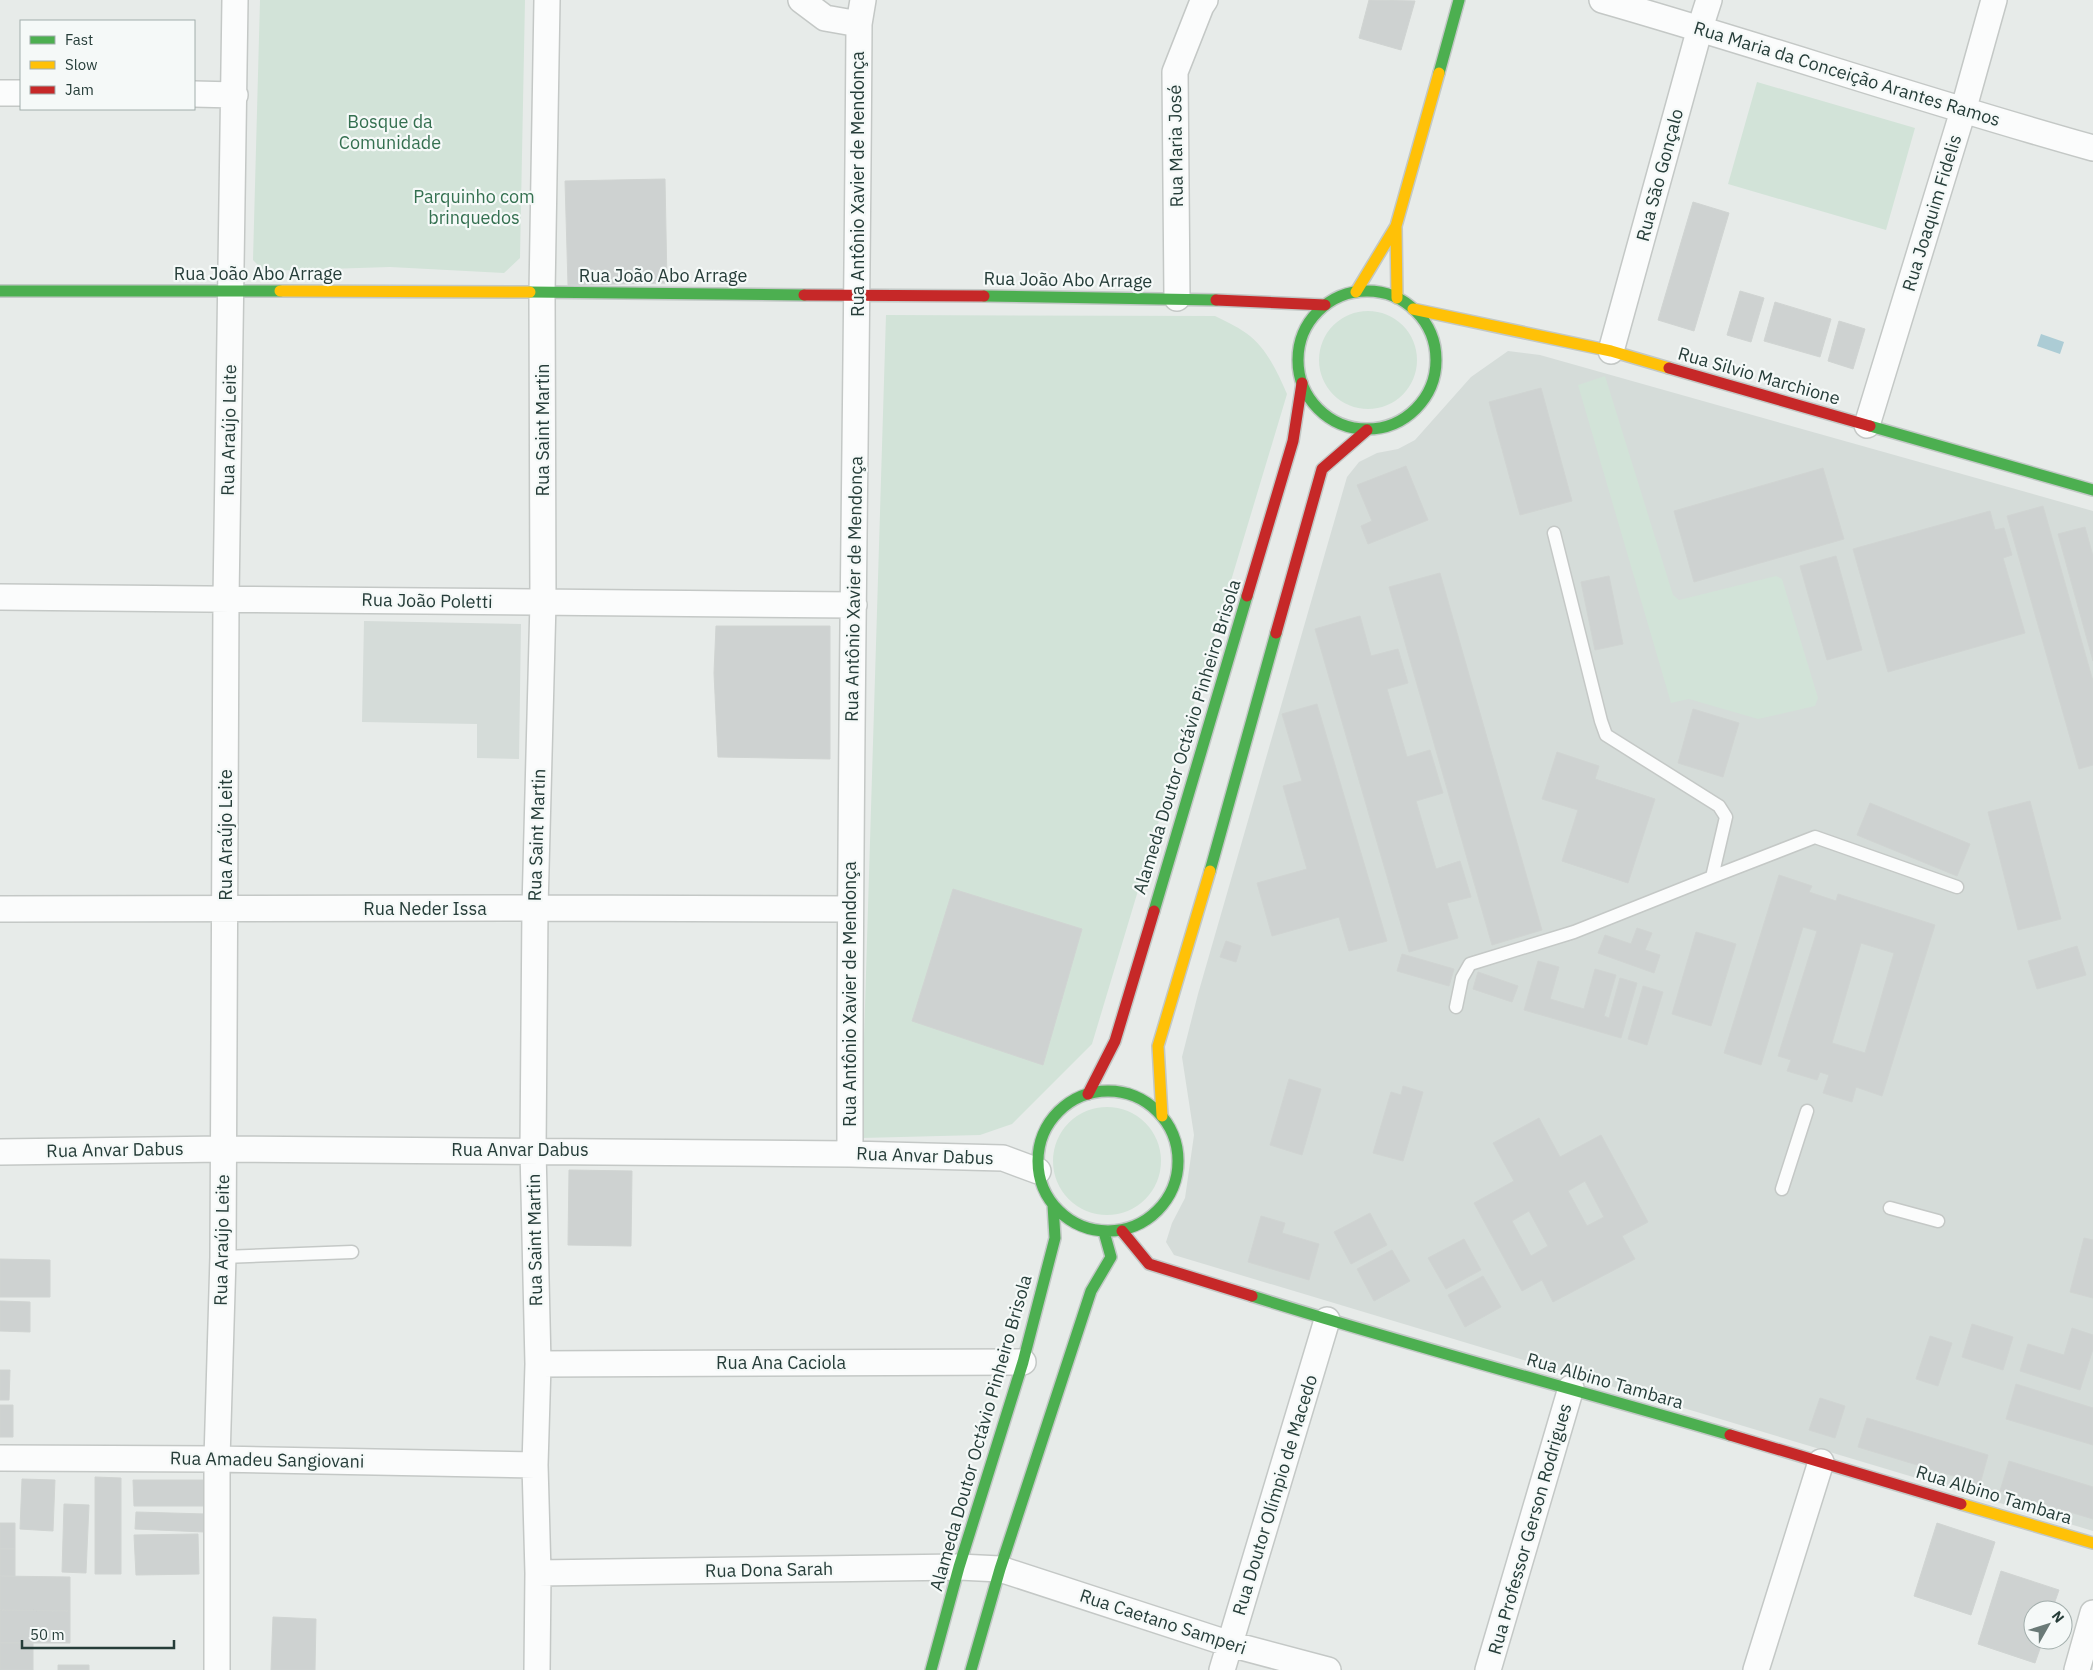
<svg xmlns="http://www.w3.org/2000/svg" width="2093" height="1670" viewBox="0 0 2093 1670" font-family="'IBM Plex Sans',sans-serif">
<rect width="100%" height="100%" fill="#e7ebe9"/>
<path fill="#d5dcd9" d="M1508 351 1540 355 2093 511V1531L1174 1255 1166 1242 1172 1223 1185 1198 1194 1135 1182 1057 1198 994 1347 477 1359 462 1377 453 1398 449 1415 440 1471 377Z
M364 621 521 624 519 759 477 758V724L362 722Z"/>
<path fill="#d2e3d8" d="M260 0H525L520 258 504 273 390 267 264 271 253 260Z
M1757 82 1915 128 1886 230 1728 184Z
M1319 360a49 49 0 1 1 98 0a49 49 0 1 1-98 0Z
M886 315 1215 316C1225 321 1236 326 1246 333 1266 347 1277 371 1287 394L1092 1044 1012 1124 980 1135 861 1138Z
M1605 376 1673 595 1679 600 1776 576 1782 579 1818 698 1815 706 1758 719 1689 699 1671 703 1578 385Z
M1053 1161a54 54 0 1 1 108 0a54 54 0 1 1-108 0Z"/>
<path fill="#acccd5" d="M2041 334 2064 342 2060 354 2037 346Z"/>
<path fill="#ced2d1" stroke="#d0d4d2" fill-rule="evenodd" d="M1369 0 1415 1 1401 50 1359 38Z
M665 179 667 283 568 285 565 181Z
M1693 202 1729 213 1694 331 1658 320Z
M1740 291 1764 298 1751 342 1727 335Z
M1775 302 1831 319 1820 357 1764 341Z
M1839 321 1865 329 1853 369 1828 361Z
M1541 388 1572 501 1520 515 1489 402Z
M1406 466 1428 520 1368 544 1361 526 1372 521 1357 485Z
M1823 468 1844 539 1694 582 1674 511Z
M2043 506 2093 681V765L2079 769 2007 516Z
M1990 511 1995 530 2004 528 2012 555 2003 558 2025 633 1888 672 1853 549Z
M2085 527 2093 556V661L2058 534Z
M1836 556 1862 650 1827 660 1800 566Z
M1440 573 1542 930 1492 945 1389 587Z
M1609 576 1623 644 1595 650 1581 582Z
M1360 616 1371 656 1398 649 1408 683 1387 689 1407 757 1430 750 1443 793 1416 801 1436 869 1460 861 1471 897 1447 903 1458 938 1409 952 1315 629Z
M716 626H830V759L718 757 714 673Z
M1317 704 1387 941 1349 951 1339 917 1272 936 1257 883 1307 869 1283 786 1302 781 1282 714Z
M1693 709 1739 723 1723 777 1678 763Z
M1557 752 1599 766 1595 779 1655 799 1628 883 1562 861 1578 810 1542 799Z
M2030 801 2061 919 2018 930 1988 812Z
M1870 803 1970 844 1957 876 1857 835Z
M1779 875 1812 886 1809 892 1836 901 1838 894 1935 925 1882 1096 1856 1087 1852 1102 1823 1093 1829 1075 1820 1072 1817 1080 1787 1071 1791 1060 1778 1056 1817 931 1803 927 1761 1065 1724 1053ZM1861 943 1894 953 1865 1053 1832 1043Z
M953 889 1082 929 1043 1065 912 1021Z
M1637 928 1652 933 1645 950 1660 955 1654 973 1598 953 1605 935 1631 944Z
M1696 932 1736 944 1711 1026 1672 1014Z
M1226 941 1241 946 1236 962 1220 957Z
M2077 946 2086 975 2037 989 2028 961Z
M1402 954 1454 969 1449 986 1397 971Z
M1538 961 1559 967 1550 999 1584 1009 1595 969 1616 975 1604 1016 1609 1018 1620 978 1637 983 1621 1038 1524 1010Z
M1478 972 1518 986 1512 1002 1473 989Z
M1643 986 1663 992 1647 1045 1628 1039Z
M1289 1079 1321 1089 1302 1155 1270 1145Z
M1403 1086 1423 1092 1403 1161 1373 1153 1391 1092 1401 1095Z
M1539 1118 1560 1157 1601 1135 1648 1222 1622 1236 1635 1259 1553 1302 1542 1280 1522 1291 1474 1203 1514 1181 1493 1143ZM1585 1181 1604 1217 1587 1226 1568 1191ZM1529 1211 1548 1246 1531 1256 1512 1221Z
M569 1170 632 1171 631 1246 568 1245Z
M1370 1213 1387 1245 1351 1264 1334 1232Z
M1261 1216 1285 1223 1282 1233 1319 1244 1309 1280 1248 1262Z
M2084 1238 2093 1240V1298L2070 1292Z
M1464 1239 1481 1270 1446 1289 1428 1258Z
M1392 1250 1410 1281 1374 1301 1357 1269Z
M0 1259 50 1260V1297H0Z
M1483 1276 1501 1307 1465 1327 1448 1295Z
M0 1301 30 1302V1332L0 1331Z
M1972 1324 2013 1337 2003 1370 1962 1357Z
M2072 1328 2093 1335V1349L2080 1390 2020 1371 2028 1344 2064 1355Z
M1930 1336 1952 1343 1938 1386 1916 1379Z
M0 1370H10L9 1400H0Z
M2016 1384 2093 1408V1445L2006 1419Z
M1820 1398 1845 1406 1835 1438 1809 1430Z
M0 1405H13V1437H0Z
M1867 1418 1988 1455 1980 1484 1858 1447Z
M2009 1461 2093 1487V1519L2000 1491Z
M95 1477 121 1478V1574H95Z
M22 1479 55 1480 53 1531 20 1529Z
M133 1480H204L205 1506H134Z
M64 1504 89 1505 86 1573 62 1572Z
M136 1512 205 1514 204 1532 135 1529Z
M0 1523H15V1549H0Z
M1937 1523 1995 1542 1971 1615 1914 1596Z
M198 1534 199 1574 136 1575 134 1535Z
M0 1549H15V1576H0Z
M2001 1571 2059 1590 2052 1610H2033V1640H2043L2035 1663 1978 1644Z
M0 1576 70 1577V1611L0 1610Z
M0 1610 70 1611V1643H0Z
M273 1617 316 1619 315 1670H271Z
M0 1643H33V1670H0Z
M58 1665H89V1670H58Z"/>
<g fill="none" stroke-linecap="round" stroke-linejoin="round">
<defs>
<path id="lane" d="M1712 877 1815 837 1957 887
M1456 1007 1462 978 1470 964 1574 932 1712 877 1726 817 1719 806 1606 735 1601 721 1554 533
M1782 1189 1807 1111
M1890 1208 1938 1221
M223 1257 352 1252"/>
<path id="street" d="M801 0 825 18 859 24
M1602 0C1766 47 1928 102 2093 148
M0 93H21
M194 94 235 95
M1177 298 1175 72 1201 6 1205 0
M1611 351 1700 28 1709 0
M1867 425 1963 111 1994 0
M0 597 854 605
M0 909 535 908 850 909
M0 1152 223 1149 850 1154 1003 1158 1038 1171
M850 1154C849 777 857 401 859 24L863 0
M538 1364 1023 1362
M0 1458 217 1459 535 1465
M538 1573 959 1567 1000 1569 1230 1644 1328 1670
M217 1670V1459L223 1257 226 599 235 0
M537 1670 538 1573 535 1465 538 1364 533 1150 535 908 543 602 542 293 547 0
M1222 1670 1327 1320
M1488 1670 1571 1388
M1756 1670 1821 1462
M2077 1670 2093 1613"/>
<path id="fast" d="M1439 73 1459 0
M0 291H280
M1298 360a69 69 0 1 1 138 0a69 69 0 1 1-138 0Z
M530 292 804 295
M984 296 1216 300
M1870 426 2093 490
M1210 871 1276 633
M1154 911 1247 596
M1038 1161a70 70 0 1 1 140 0a70 70 0 1 1-140 0Z
M1252 1296C1410 1346 1571 1388 1730 1435
M931 1670 959 1567 1023 1362 1055 1238 1053 1205
M971 1670 1000 1569 1091 1291 1111 1257 1104 1232"/>
<path id="slow" d="M1396 226 1397 298
M280 291 530 292
M1356 292 1396 226 1439 73
M1413 309 1611 351 1669 368
M1162 1116 1158 1046 1210 871
M1961 1504 2093 1543"/>
<path id="jam" d="M804 295 984 296
M1216 300 1325 305
M1669 368 1870 426
M1247 596 1293 441 1302 383
M1276 633 1322 469 1367 430
M1088 1094 1115 1041 1154 911
M1122 1231 1149 1264 1252 1296
M1730 1435 1961 1504"/>
</defs>
<use href="#lane" stroke="#c4c8c6" stroke-width="15"/>
<use href="#street" stroke="#c4c8c6" stroke-width="28"/>
<use href="#fast" stroke="#c2c8c6" stroke-width="14"/>
<use href="#slow" stroke="#c2c8c6" stroke-width="14"/>
<use href="#jam" stroke="#c2c8c6" stroke-width="14"/>
<use href="#lane" stroke="#fbfcfc" stroke-width="12"/>
<use href="#street" stroke="#fbfcfc" stroke-width="25"/>
<use href="#fast" stroke="#4caf50" stroke-width="11"/>
<use href="#slow" stroke="#ffc107" stroke-width="11"/>
<use href="#jam" stroke="#c62828" stroke-width="11"/>
</g>
<g text-anchor="middle" stroke-width="4.5" stroke-linejoin="round" paint-order="stroke">
<g font-size="18" fill="#263d39" stroke="#f5f9f8">
<text transform="translate(1847 74) rotate(17)" y="6">Rua Maria da Conceição Arantes Ramos</text>
<text transform="translate(1176 146) rotate(-91)" y="6">Rua Maria José</text>
<text transform="translate(1660 175) rotate(-75)" y="6">Rua São Gonçalo</text>
<text transform="translate(858 184) rotate(-90)" y="6">Rua Antônio Xavier de Mendonça</text>
<text transform="translate(1932 213) rotate(-73)" y="6">Rua Joaquim Fidelis</text>
<text x="258" y="280">Rua João Abo Arrage</text>
<text x="663" y="282">Rua João Abo Arrage</text>
<text transform="translate(1068 280) rotate(1)" y="6">Rua João Abo Arrage</text>
<text transform="translate(1759 376) rotate(16)" y="6">Rua Silvio Marchione</text>
<text transform="translate(229 430) rotate(-89)" y="6">Rua Araújo Leite</text>
<text transform="translate(543 430) rotate(-90)" y="6">Rua Saint Martin</text>
<text transform="translate(854 589) rotate(-89)" y="6">Rua Antônio Xavier de Mendonça</text>
<text transform="translate(427 601) rotate(1)" y="6">Rua João Poletti</text>
<text transform="translate(1187 737) rotate(-73)" y="6">Alameda Doutor Octávio Pinheiro Brisola</text>
<text transform="translate(226 835) rotate(-90)" y="6">Rua Araújo Leite</text>
<text transform="translate(537 835) rotate(-88)" y="6">Rua Saint Martin</text>
<text x="425" y="915">Rua Neder Issa</text>
<text transform="translate(850 994) rotate(-90)" y="6">Rua Antônio Xavier de Mendonça</text>
<text transform="translate(115 1150) rotate(-1)" y="6">Rua Anvar Dabus</text>
<text x="520" y="1156">Rua Anvar Dabus</text>
<text transform="translate(925 1156) rotate(2)" y="6">Rua Anvar Dabus</text>
<text transform="translate(222 1240) rotate(-89)" y="6">Rua Araújo Leite</text>
<text transform="translate(535 1240) rotate(-91)" y="6">Rua Saint Martin</text>
<text x="781" y="1369">Rua Ana Caciola</text>
<text transform="translate(1605 1381) rotate(16)" y="6">Rua Albino Tambara</text>
<text transform="translate(981 1433) rotate(-74)" y="6">Alameda Doutor Octávio Pinheiro Brisola</text>
<text transform="translate(267 1460) rotate(1)" y="6">Rua Amadeu Sangiovani</text>
<text transform="translate(1275 1495) rotate(-73)" y="6">Rua Doutor Olímpio de Macedo</text>
<text transform="translate(1994 1495) rotate(17)" y="6">Rua Albino Tambara</text>
<text transform="translate(1530 1529) rotate(-74)" y="6">Rua Professor Gerson Rodrigues</text>
<text transform="translate(769 1570) rotate(-1)" y="6">Rua Dona Sarah</text>
<text transform="translate(1163 1622) rotate(18)" y="6">Rua Caetano Samperi</text>
</g>
<g font-size="18" fill="#347050" stroke="#f5f9f8">
<text x="390" y="128">Bosque da<tspan x="390" dy="21">Comunidade</tspan></text>
<text x="474" y="203">Parquinho com<tspan x="474" dy="21">brinquedos</tspan></text>
</g>
</g>
<rect x="20" y="20" width="175" height="90" fill="#f5f9f8" stroke="#a2aeac"/>
<rect x="30" y="36" width="25" height="8" fill="#4caf50" stroke="#a2aeac"/>
<text x="65" y="45" font-size="15" fill="#263d39">Fast</text>
<rect x="30" y="61" width="25" height="8" fill="#ffc107" stroke="#a2aeac"/>
<text x="65" y="70" font-size="15" fill="#263d39">Slow</text>
<rect x="30" y="86" width="25" height="8" fill="#c62828" stroke="#a2aeac"/>
<text x="65" y="95" font-size="15" fill="#263d39">Jam</text>
<g transform="translate(2048 1625) rotate(51)"><circle r="24" fill="#f5f9f8" stroke="#a2aeac"/>
<path d="M0-4L9 19L0 12L-9 19Z" fill="#6a7a77"/>
<text y="-8" font-size="14" font-weight="bold" text-anchor="middle" fill="#263d39">N</text>
</g>
<path d="M22 1640v8h152v-8" fill="none" stroke="#263d39" stroke-width="2.5"/>
<text x="30" y="1640" font-size="15" fill="#263d39" stroke="#f5f9f8" stroke-width="4" paint-order="stroke">50 m</text>
</svg>
